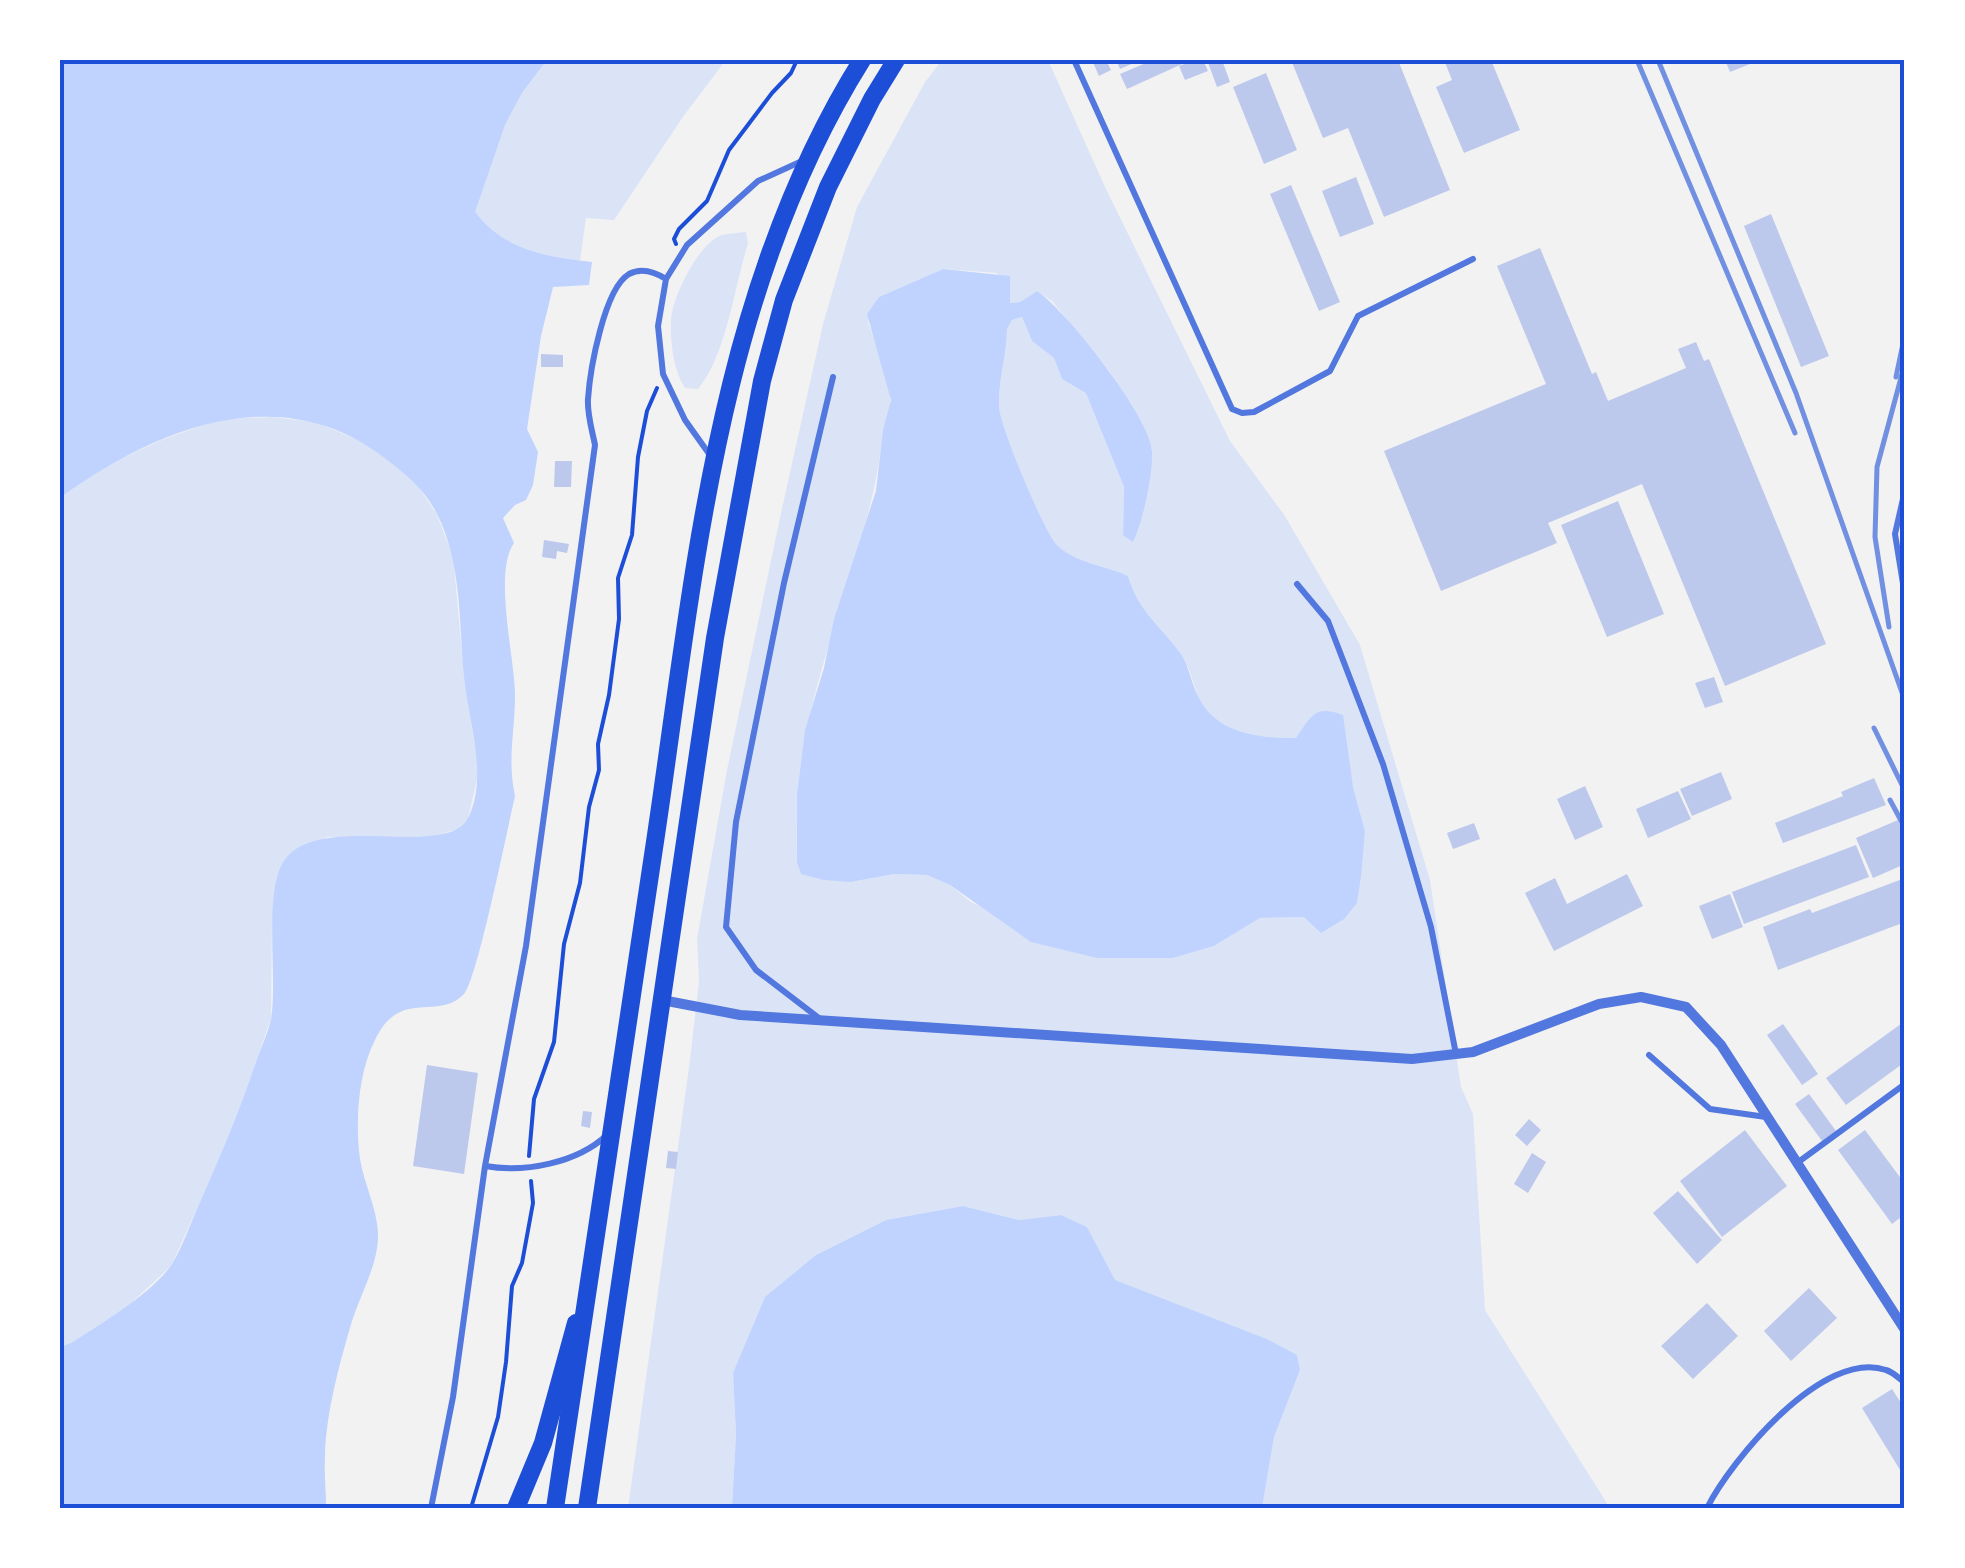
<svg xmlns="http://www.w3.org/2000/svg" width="1965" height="1568" viewBox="0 0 1965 1568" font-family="'PT Sans Narrow',sans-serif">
<rect width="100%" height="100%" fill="#f2f2f2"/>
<path fill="#dbe4f7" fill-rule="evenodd" d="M547 60H726L685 114 614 220 586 218 580 261C538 257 501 245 474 212L505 125 522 93Z
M942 60H1048L1105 187 1230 441 1285 516 1360 645 1430 880 1461 1087 1473 1114 1485 1310 1610 1508H1262L1274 1437 1300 1370 1297 1355 1267 1339 1114 1280 1087 1227 1061 1215 1019 1220 963 1206 886 1220 816 1255 733 1373 736 1434 732 1508H628L690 1060 699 981 697 939 727 770 781 513 823 324 857 207 925 82ZM943 269 997 273 1010 303 1020 302 1037 291 1052 301 1110 372 1152 449 1143 508 1133 541 1123 534 1124 487 1086 392 1062 379 1054 358 1032 341 1022 317 1012 320 1007 329C1007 355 998 380 999 406 999 424 1045 535 1058 546 1078 564 1105 565 1128 576 1138 608 1158 627 1179 652 1189 664 1192 680 1197 694 1213 734 1260 738 1296 738L1353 787 1365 831 1357 903 1304 917 1260 918 1214 946 1173 958H1097L971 902 950 885 927 875 894 874 851 882 801 874C795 856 797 838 797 820 797 688 867 569 882 440 883 426 892 409 890 395 886 370 876 345 868 322L879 297Z
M746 232 748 244C734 287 727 354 698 389L685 388C673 369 670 342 671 319 673 296 699 242 722 235 729 233 738 233 746 232Z
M272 417 316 422 369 445 414 480 436 513 453 555 465 686 479 770 468 819 458 829 435 836 326 837 272 921 271 1018 237 1120 171 1266 129 1305 71 1343 60 1347V498L104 466 164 439 220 419Z"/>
<path fill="#bfd3fe" d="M60 60H547L522 93 505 125 475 212C504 250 546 257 592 262L589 285 553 287 541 336 527 429 538 452 533 485 526 500 515 505 503 518 514 543C493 573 515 658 515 696 515 732 507 759 515 796 508 826 477 981 464 994 437 1022 400 987 375 1040 358 1073 355 1122 360 1159 364 1184 377 1208 378 1233 379 1263 361 1293 352 1321 340 1362 326 1412 325 1455 324 1472 326 1490 326 1508H60V1347L71 1343C101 1323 152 1294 172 1264 183 1246 191 1222 200 1202 221 1155 240 1110 256 1062 261 1048 268 1033 271 1019 278 980 263 892 284 861 317 810 447 860 468 818 489 776 468 721 464 677 459 623 462 563 437 514 425 490 407 475 386 459 281 376 155 429 60 498Z
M943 269 1010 276V303L1020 302 1037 291C1066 310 1150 417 1152 451 1153 475 1143 521 1133 542L1123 535 1124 487 1086 393 1062 379 1054 358 1032 341 1022 317 1012 320 1007 329C1007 355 998 380 999 406 999 424 1045 535 1058 546 1078 564 1105 565 1128 576 1139 612 1160 626 1181 654 1190 668 1191 684 1199 698 1217 734 1260 738 1296 738 1311 717 1314 704 1343 715L1353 787 1365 831 1361 876 1357 903 1344 919 1321 933 1304 917 1260 918 1214 946 1173 958H1097L1031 942 950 885 927 875 894 874 851 882 824 880 801 874 797 862V795L805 730 824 668 834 619 876 491 883 430 891 400 867 314 879 297Z
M963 1206 1019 1220 1061 1215 1087 1227 1115 1280 1267 1339 1297 1355 1300 1370 1274 1437 1262 1508H732L736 1434 733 1373 765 1297 816 1255 886 1220Z"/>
<path fill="#bdc9ec" d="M1092 60H1106L1111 70 1099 76Z
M1116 60H1141L1120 69Z
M1153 60H1191L1127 89 1120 74Z
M1195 60H1203L1208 71 1185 80 1179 66Z
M1207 60H1222L1230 82 1217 87Z
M1291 60H1398L1450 190 1384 217 1348 128 1323 138Z
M1444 60H1491L1520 130 1464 153 1436 87 1452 80Z
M1725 60H1760L1730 72Z
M1266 73 1297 150 1264 164 1233 87Z
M1356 177 1374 224 1340 237 1322 191Z
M1291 185 1340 302 1319 311 1270 194Z
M1771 214 1829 356 1801 367 1744 226Z
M1540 248 1592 374 1596 372 1608 401 1686 368 1678 349 1696 342 1704 361 1709 359 1826 644 1725 686 1642 484 1548 523 1557 543 1441 591 1384 451 1546 384 1497 266Z
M541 354 563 355V367H541Z
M555 461H572L571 487H554Z
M1618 501 1664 614 1607 637 1561 525Z
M544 540 569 544 567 553 557 551 556 559 542 557Z
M1714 677 1723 702 1705 708 1695 683Z
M1721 772 1732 799 1692 816 1680 789Z
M1874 778 1886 805 1783 843 1775 823 1843 796 1841 792Z
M1585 786 1603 827 1575 840 1557 799Z
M1678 791 1691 819 1648 838 1636 809Z
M1898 820 1905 837V864L1873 878 1856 838Z
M1474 823 1480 839 1453 849 1447 833Z
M1856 845 1869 877 1744 924 1732 892Z
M1627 874 1643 906 1554 951 1525 893 1555 878 1567 904Z
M1905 878V922L1778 970 1763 927 1810 909 1812 913Z
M1730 894 1743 927 1712 939 1699 906Z
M1905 1021V1062L1846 1105 1826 1078Z
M1783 1024 1818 1074 1802 1085 1767 1035Z
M427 1065 478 1073 464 1174 413 1166Z
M1809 1094 1836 1131 1822 1141 1795 1104Z
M583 1111 592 1112 590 1128 581 1126Z
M1529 1119 1541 1130 1527 1146 1515 1135Z
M1745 1130 1787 1186 1722 1237 1680 1181Z
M1865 1130 1905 1184V1214L1892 1224 1838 1150Z
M668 1151 678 1152 676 1169 666 1168Z
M1532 1153 1546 1162 1528 1193 1514 1184Z
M1678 1191 1722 1240 1697 1264 1653 1213Z
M1809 1288 1837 1318 1791 1361 1764 1331Z
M1707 1303 1738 1336 1693 1379 1661 1346Z
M1892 1389 1905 1409V1478L1862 1408Z"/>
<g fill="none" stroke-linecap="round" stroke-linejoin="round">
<path stroke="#1d4ed8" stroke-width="4" d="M676 244 674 239 679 229 707 201 729 150 772 93 791 73 797 60
M529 1156 534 1099 554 1042 564 944 580 883 589 807 599 770 598 744 609 695 619 619 618 578 632 535 638 457 647 411 657 388
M471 1508 498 1417 506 1362 512 1286 522 1263 533 1203 531 1181"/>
<path stroke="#5277de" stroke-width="6" d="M1074 60 1232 409 1242 413 1254 412 1330 371 1358 316 1473 259
M712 458 685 420 663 374 658 326 666 279 687 245 758 181 802 161
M1905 490 1895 534 1905 596
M1297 584 1328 621 1383 764 1431 927 1456 1054
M820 1019 756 970 726 927 736 822 784 583 833 377
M1649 1055 1710 1109 1766 1117
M1797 1163 1905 1084
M485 1166C525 1173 577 1163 607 1135
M431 1508 453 1397 485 1166 526 946 595 445C592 430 587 414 588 399 590 370 604 289 629 274 642 267 655 272 666 279
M1707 1508C1731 1460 1824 1348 1886 1370 1893 1372 1900 1379 1905 1383"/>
<path stroke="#5277de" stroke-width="10" d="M662 1000 740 1015 1412 1059 1473 1052 1599 1004 1641 997 1686 1007 1721 1045 1905 1330"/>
<path stroke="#1d4ed8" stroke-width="18" d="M516 1508 543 1443 576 1323"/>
<path stroke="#1d4ed8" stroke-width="18" d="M555 1508C588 1284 623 1060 656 835 695 572 717 291 862 60
M587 1508 715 638 762 381 784 300 828 187 872 99 896 60"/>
<path stroke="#7290e2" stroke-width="5" d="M1637 60 1795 433
M1658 60 1796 393 1905 701
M1896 377 1905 334
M1889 627 1875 537 1877 467 1905 363
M1874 728 1905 791
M1890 800 1905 828"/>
</g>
<rect width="1965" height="1568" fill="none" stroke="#ffffff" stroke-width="125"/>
<rect x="62" y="62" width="1840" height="1444" fill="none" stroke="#1d4ed8" stroke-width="4"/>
</svg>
